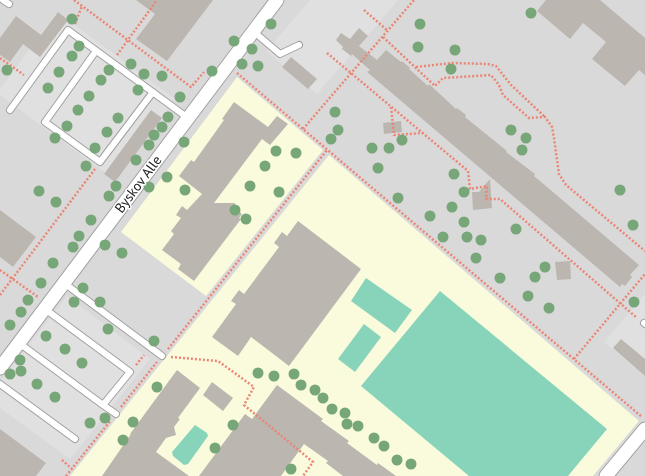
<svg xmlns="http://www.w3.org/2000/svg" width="645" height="476" viewBox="0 0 645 476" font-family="'PT Sans',sans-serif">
<rect width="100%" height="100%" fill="#edeae3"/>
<path fill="#dad9d9" d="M0 0H645V476H0Z"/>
<path fill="#fafbdd" d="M237 77 323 150 206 296 121 232Z
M329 155 639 421 593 476H70Z"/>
<path fill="#88d4ba" d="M366 278 412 310 395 333 351 301Z
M440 291 607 429 568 476H469L361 386Z
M364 324 381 337 355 372 338 359Z
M195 425 207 433 208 436 188 464 184 465 173 456 172 452Z"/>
<path fill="#e0e0e0" d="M310 0H398L317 94 266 51Z
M57 12 175 99 115 180 0 95V89Z
M645 294V376L604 342Z
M67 296 150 359 70 459 0 408V382Z"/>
<path fill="#bcb6b0" d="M136 0H213L167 61 136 39 155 14Z
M546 0H600L645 38V75L639 70 625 86 592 59 606 42 583 23 570 39 537 11Z
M58 12 68 20 40 57 23 44 10 62 0 55V38L16 16 41 35Z
M359 28 368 36 359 46 377 60 386 50 401 62 402 61 410 68 409 69 428 86 429 84 456 109 457 108 466 115 465 117 507 151 506 152 535 174 534 176 639 265 630 275 632 277 625 286 622 284 620 287 380 83 367 72 370 70 352 54 351 56 342 49 343 47 336 40 341 33 350 39Z
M291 57 317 79 308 89 282 67Z
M234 102 268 127 277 116 288 124 270 145 262 139 214 203H235V208L242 214 239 218 241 219 194 281 178 269 181 264 162 250 174 234 171 231 181 218 176 215 182 206 187 210 202 194 179 176 191 160 194 162 224 120 222 119Z
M151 110 162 118 115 182 104 174Z
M401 121 402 132 384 134 383 123Z
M490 179 492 208 473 210 472 192H479Z
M0 210 36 237 13 267 0 257Z
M298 221 361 269 289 366 251 337 238 356 212 337 236 304 231 301 239 290 244 294 279 247 274 243 282 232 287 236Z
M570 261 571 279 557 280 555 262Z
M621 339 645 359V376L613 348Z
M177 370 200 388 178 418 180 419 174 427 176 435 166 438 156 452 189 476H102L131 434H130Z
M212 382 233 398 223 411 203 395Z
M277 385 323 419 321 421 349 441 347 443 377 465 378 463 396 476H343L326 463 328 461 304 444 281 476H199L245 414 252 419Z
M0 429 46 463 36 476H0Z"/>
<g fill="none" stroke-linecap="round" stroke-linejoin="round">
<defs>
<path id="service" d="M3 0 9 4
M253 31 280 54 299 45
M96 51 45 122 100 162 153 92
M10 110 68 30 188 118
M64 283 162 356
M644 323 645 324
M19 343 103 405 130 372 45 309
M0 384 75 439
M103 405 116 414"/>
<path id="minor" d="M0 368 277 0
M606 476 645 429"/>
</defs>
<use href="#service" stroke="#a0a0a0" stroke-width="8"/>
<use href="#minor" stroke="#a0a0a0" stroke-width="15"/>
<path stroke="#eb8675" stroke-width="2.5" stroke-dasharray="2 2" stroke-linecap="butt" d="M74 0 191 87 204 72
M364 10 388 31
M75 24 82 6
M383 37 435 86 443 78 491 75 499 85 503 95 529 118 545 117 552 127 554 138 559 174 566 185 645 251
M327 53 468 171 470 189 487 186 486 199H500L637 318
M117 55 157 0
M0 58 24 75
M416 67 452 63 488 64 496 66 511 85 545 117
M237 73 642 417
M391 107 394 135 423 133
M303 129 414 0
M0 270 38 297
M0 295 95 169
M168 349 327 150
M171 357 218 361 254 387 244 405 313 462 303 476
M574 359 645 274
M136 365 144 355
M121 407 157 362
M62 460 72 469
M66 476 111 420"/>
<use href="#service" stroke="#fff" stroke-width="6"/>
<use href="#minor" stroke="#fff" stroke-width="13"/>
</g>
<g fill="#77a678">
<circle cx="531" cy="13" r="5.5"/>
<circle cx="72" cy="19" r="5.5"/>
<circle cx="271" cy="24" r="5.5"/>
<circle cx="420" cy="24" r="5.5"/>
<circle cx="234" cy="41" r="5.5"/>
<circle cx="79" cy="46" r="5.5"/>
<circle cx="418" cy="47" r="5.5"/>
<circle cx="252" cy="49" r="5.5"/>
<circle cx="455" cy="50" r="5.5"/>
<circle cx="72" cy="56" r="5.5"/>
<circle cx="131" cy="64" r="5.5"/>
<circle cx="242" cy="64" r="5.5"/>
<circle cx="258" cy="66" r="5.5"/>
<circle cx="451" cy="69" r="5.5"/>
<circle cx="7" cy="70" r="5.5"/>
<circle cx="109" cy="70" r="5.5"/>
<circle cx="212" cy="71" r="5.5"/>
<circle cx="59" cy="72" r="5.5"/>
<circle cx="144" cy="74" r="5.5"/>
<circle cx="162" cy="76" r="5.5"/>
<circle cx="101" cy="80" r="5.5"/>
<circle cx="48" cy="88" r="5.5"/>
<circle cx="138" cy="90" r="5.5"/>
<circle cx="89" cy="96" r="5.5"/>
<circle cx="180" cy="97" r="5.5"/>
<circle cx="78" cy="110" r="5.5"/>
<circle cx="335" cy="112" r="5.5"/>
<circle cx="168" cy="117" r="5.5"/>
<circle cx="118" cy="118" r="5.5"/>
<circle cx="67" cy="126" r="5.5"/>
<circle cx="162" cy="127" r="5.5"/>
<circle cx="338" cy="130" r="5.5"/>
<circle cx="511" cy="130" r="5.5"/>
<circle cx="107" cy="132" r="5.5"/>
<circle cx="154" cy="135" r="5.5"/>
<circle cx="55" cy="138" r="5.5"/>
<circle cx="526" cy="138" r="5.5"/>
<circle cx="331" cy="139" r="5.5"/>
<circle cx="402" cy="140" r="5.5"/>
<circle cx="184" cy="142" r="5.5"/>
<circle cx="149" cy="145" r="5.5"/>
<circle cx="95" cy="148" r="5.5"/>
<circle cx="372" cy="148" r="5.5"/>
<circle cx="389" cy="148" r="5.5"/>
<circle cx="522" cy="150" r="5.5"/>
<circle cx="276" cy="151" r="5.5"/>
<circle cx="296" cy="153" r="5.5"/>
<circle cx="136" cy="160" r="5.5"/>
<circle cx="86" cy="166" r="5.5"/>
<circle cx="265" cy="166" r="5.5"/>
<circle cx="378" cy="168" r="5.5"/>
<circle cx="454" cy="174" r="5.5"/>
<circle cx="167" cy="177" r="5.5"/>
<circle cx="116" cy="186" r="5.5"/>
<circle cx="250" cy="186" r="5.5"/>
<circle cx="149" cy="187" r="5.5"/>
<circle cx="185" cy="190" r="5.5"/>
<circle cx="620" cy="190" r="5.5"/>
<circle cx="39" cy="191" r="5.5"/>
<circle cx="279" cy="192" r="5.5"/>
<circle cx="464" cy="192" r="5.5"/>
<circle cx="109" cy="196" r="5.5"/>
<circle cx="398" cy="198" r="5.5"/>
<circle cx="56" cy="202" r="5.5"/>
<circle cx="452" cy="207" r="5.5"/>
<circle cx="235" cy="210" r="5.5"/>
<circle cx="430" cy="216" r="5.5"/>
<circle cx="246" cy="219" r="5.5"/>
<circle cx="91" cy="220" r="5.5"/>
<circle cx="464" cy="222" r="5.5"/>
<circle cx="633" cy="225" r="5.5"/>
<circle cx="516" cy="229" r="5.5"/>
<circle cx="79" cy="236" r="5.5"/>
<circle cx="443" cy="237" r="5.5"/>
<circle cx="467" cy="237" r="5.5"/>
<circle cx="481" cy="240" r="5.5"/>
<circle cx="105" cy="245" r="5.5"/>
<circle cx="73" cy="247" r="5.5"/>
<circle cx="122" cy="253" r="5.5"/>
<circle cx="476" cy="258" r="5.5"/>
<circle cx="53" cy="263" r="5.5"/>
<circle cx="545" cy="267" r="5.5"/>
<circle cx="535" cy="277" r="5.5"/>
<circle cx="500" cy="278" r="5.5"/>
<circle cx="41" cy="283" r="5.5"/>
<circle cx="83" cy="288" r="5.5"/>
<circle cx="528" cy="296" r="5.5"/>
<circle cx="28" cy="300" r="5.5"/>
<circle cx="74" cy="302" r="5.5"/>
<circle cx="100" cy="302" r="5.5"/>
<circle cx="634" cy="302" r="5.5"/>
<circle cx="549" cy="308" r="5.5"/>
<circle cx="21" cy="312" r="5.5"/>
<circle cx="10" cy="325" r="5.5"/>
<circle cx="108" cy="329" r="5.5"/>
<circle cx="46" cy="336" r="5.5"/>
<circle cx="154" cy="341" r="5.5"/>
<circle cx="65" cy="349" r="5.5"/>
<circle cx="20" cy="360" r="5.5"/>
<circle cx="82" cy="363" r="5.5"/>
<circle cx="21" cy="371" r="5.5"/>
<circle cx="258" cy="373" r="5.5"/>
<circle cx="10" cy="374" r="5.5"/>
<circle cx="294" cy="374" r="5.5"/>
<circle cx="274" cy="376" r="5.5"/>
<circle cx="37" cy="384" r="5.5"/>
<circle cx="301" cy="385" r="5.5"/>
<circle cx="157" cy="387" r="5.5"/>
<circle cx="315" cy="390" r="5.5"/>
<circle cx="55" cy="397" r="5.5"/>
<circle cx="323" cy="398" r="5.5"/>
<circle cx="332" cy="409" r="5.5"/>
<circle cx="345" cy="413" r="5.5"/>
<circle cx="105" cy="418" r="5.5"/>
<circle cx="133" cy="422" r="5.5"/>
<circle cx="90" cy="423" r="5.5"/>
<circle cx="347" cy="424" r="5.5"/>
<circle cx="233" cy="425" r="5.5"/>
<circle cx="358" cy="426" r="5.5"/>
<circle cx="374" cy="438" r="5.5"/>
<circle cx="123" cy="440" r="5.5"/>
<circle cx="384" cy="446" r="5.5"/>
<circle cx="215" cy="448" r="5.5"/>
<circle cx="397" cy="460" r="5.5"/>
<circle cx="411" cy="464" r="5.5"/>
<circle cx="291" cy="469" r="5.5"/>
</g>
<g text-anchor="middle" stroke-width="3" stroke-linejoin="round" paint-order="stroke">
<g font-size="14" fill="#1c1c1c" stroke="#fff">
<text transform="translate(138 184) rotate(-53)" y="5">Byskov Alle</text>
</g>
</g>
</svg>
